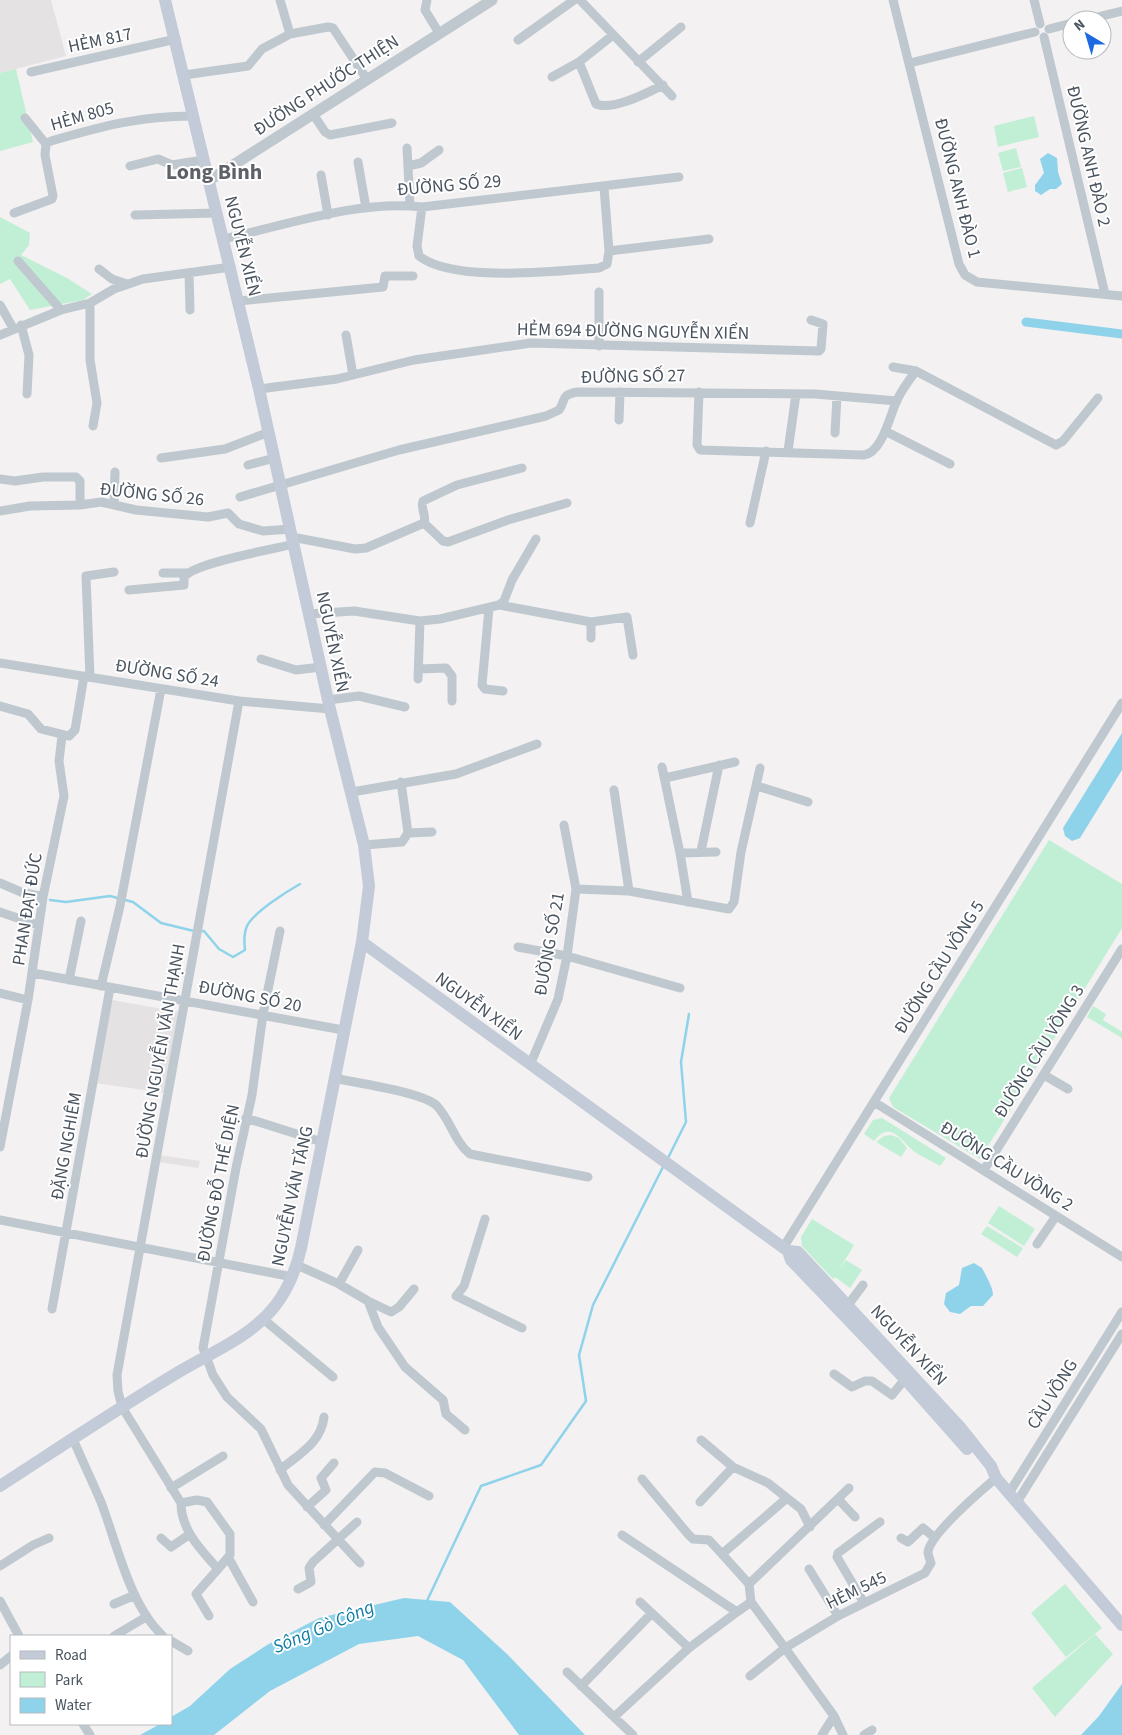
<svg xmlns="http://www.w3.org/2000/svg" width="1122" height="1735" viewBox="0 0 1122 1735" font-family="'Source Sans 3',sans-serif">
<rect width="100%" height="100%" fill="#f3f1f1"/>
<path fill="#e4e2e3" d="M0 0H51L66 56 0 73Z
M112 1000 180 1012 166 1093 95 1083Z
M160 1155 200 1161 198 1168 158 1162Z"/>
<path fill="#c1efd5" d="M16 69 33 142 0 151V73Z
M1034 116 1039 137 998 147 994 126Z
M1016 148 1021 167 1003 171 998 153Z
M1022 168 1027 187 1008 192 1003 173Z
M0 217 30 233 29 245 21 255 67 278 92 294 83 300 30 310 10 279 0 284Z
M1049 840 1122 884V928L980 1159 893 1107 889 1098Z
M1093 1006 1106 1014 1103 1020 1122 1032V1038L1087 1017Z
M882 1118 946 1158 940 1166C931 1160 916 1155 909 1147 899 1136 888 1122 874 1141L864 1134 873 1120Z
M891 1135 899 1138 907 1148 901 1157 876 1142 884 1136Z
M999 1206 1035 1229 1024 1246 988 1223Z
M812 1219 854 1245 839 1270 846 1260 862 1270 850 1288 835 1277 833 1279 802 1246 801 1237Z
M987 1226 1023 1248 1017 1257 981 1234Z
M1065 1584 1102 1628 1066 1657 1031 1613Z
M1095 1634 1113 1654 1055 1717 1032 1688Z"/>
<path fill="#8fd3eb" d="M1048 153 1057 158 1058 172 1062 184 1056 189H1050L1041 195 1035 191V185L1044 173 1040 159Z
M1122 733V770L1080 838 1072 841 1065 836 1063 828Z
M974 1263 982 1268C986 1276 993 1287 993 1295L983 1306H971L960 1314 950 1312 944 1304 946 1293 959 1285 962 1268Z
M404 1598 450 1602 507 1654 585 1735H519L463 1660 418 1636 359 1644 270 1691 214 1735H140L160 1724H171V1717L190 1706 230 1669 267 1645 319 1618Z
M1122 1684V1735H1081L1099 1716Z"/>
<g fill="none" stroke-linecap="round" stroke-linejoin="round">
<path stroke="#8fd3eb" stroke-width="2.5" d="M50 900 66 902 110 896 133 902 161 923 194 931
M200 931H204L219 949 233 957 245 950C244 942 244 933 247 926 254 912 286 892 300 884
M668 1158 686 1122 681 1062 689 1014
M426 1603 481 1486 541 1465 586 1401 579 1355 593 1305 664 1165"/>
<path stroke="#8fd3eb" stroke-width="9" d="M1026 322 1122 334"/>
<path stroke="#bfc8cf" stroke-width="9" d="M280 0 290 34 328 27 333 28 366 78
M427 0 425 10 439 33
M580 0 672 96
M893 0 959 264 965 275 977 282 1122 296
M1034 0 1040 24
M1085 20 1122 11
M1049 29 1072 23
M613 35 579 62 596 104C613 111 647 93 663 85
M1044 37 1105 294
M518 40 574 0
M638 62 681 27
M910 63 1035 32
M31 72 176 39
M184 75 248 66 262 49 290 34
M552 77 579 62
M313 114 325 132 330 135 392 123
M25 118 46 144
M407 148 410 205
M358 162 366 208
M130 166 158 159 172 165 203 160
M408 166 421 163 439 150
M321 175 328 215
M422 207 417 246 419 256C453 283 556 271 599 268L607 264 609 251 604 187
M14 213 52 199 53 196 45 155 46 144 51 141C103 126 139 116 193 116
M135 215 217 213
M223 239C287 225 356 200 422 207L679 177
M609 251 709 239
M18 261 61 310
M99 269 112 279 127 284
M189 273 190 310
M239 301 383 287 385 276H413
M90 303V360L97 403 93 426
M0 305 13 328
M21 325 29 355 27 394
M0 335 61 310 90 303 114 289 143 279 231 267
M346 335 353 375
M599 346V292
M893 367 916 371
M259 389 337 379 414 360 531 343 819 351 821 349 823 324 811 320
M699 392 697 445 700 450 864 455C882 453 890 415 897 400 902 390 909 380 916 371L1056 445 1063 441 1098 398
M619 420 620 392
M885 431 950 464
M835 433 837 396
M788 451 796 394
M161 458 225 449 269 432
M248 465 275 458
M0 479 15 481 43 477H76L80 481V505L101 502 136 510 208 517 228 513 239 524 263 531 291 529
M240 497 399 450 546 416 559 410C567 399 559 396 577 392L815 394 897 401
M114 504 115 472
M0 511 30 506 80 505
M424 523 443 541 448 542 508 520 567 503
M750 523 766 451
M292 537 355 549 366 548 424 523C427 515 420 509 423 501L457 485 522 468
M163 573H187
M129 590 184 585V577C193 563 274 549 294 544
M499 605 504 601 512 580 536 539
M489 608 482 685 485 689 503 691
M309 614 354 611 420 621 440 619 499 605 591 622 627 617 633 655
M591 622V638
M261 659 296 670 321 667
M0 663 239 701 330 709
M419 669 446 668 452 676V701
M90 677 86 576 114 572
M418 679 420 621
M328 700 359 696 405 707
M0 706 28 714 41 729 69 736 75 730 84 676
M662 767 680 853 688 902
M665 778 735 762
M401 782 408 833 432 832
M757 786 808 802
M614 790 629 891
M352 792 456 774 537 744
M364 845 402 842 408 833
M701 851 719 765
M680 853 716 852
M0 883 21 892 43 897
M576 889 629 891 729 909 734 902 741 852 760 768
M0 912 38 925
M280 931 263 1014 252 1095 236 1168 203 1348 213 1375 227 1397 261 1429 288 1485 360 1563
M518 947 567 956 680 988
M33 973 343 1030
M69 980 81 921
M101 986 120 906 161 689
M0 993 28 1000
M530 1065 558 999 567 956 576 889 564 825
M1044 1075 1068 1089
M334 1078C356 1083 423 1092 437 1106 451 1121 454 1141 470 1154L588 1177
M874 1102 1122 1257
M246 1118 322 1142
M0 1147 28 1000 43 897 64 796 59 761 62 736
M984 1170 1122 949
M485 1219 464 1286 456 1296 522 1328
M0 1220 293 1277
M1037 1244 1056 1216
M783 1248 1122 703
M297 1265 339 1284 368 1301 391 1312 399 1307 414 1289
M339 1284 358 1250
M368 1301 378 1327 405 1367 443 1400 446 1414 465 1430
M848 1305 863 1285
M52 1309 110 988
M263 1319 333 1377
M834 1374 852 1387 865 1381H872L892 1395 905 1379
M73 1439C82 1460 92 1481 101 1502 117 1544 130 1606 163 1636
M701 1440 733 1467 768 1483 787 1498 722 1554 749 1584
M280 1470C299 1454 321 1443 324 1417
M642 1479 688 1534 693 1539 709 1540 722 1554
M171 1488 223 1456
M1009 1493 1122 1312
M787 1498 801 1509 810 1527
M838 1499 855 1517
M700 1502 733 1467
M1017 1502 1122 1334
M181 1503C181 1530 201 1550 218 1569L230 1555V1534L207 1502 197 1500 181 1503 122 1407 118 1391 117 1375 239 701
M307 1507 326 1490 321 1478 334 1463
M324 1525 375 1472 385 1473 429 1496
M622 1535 737 1612 751 1602
M161 1538 171 1547 190 1534
M901 1538 908 1542 923 1528 935 1538
M228 1557 253 1602
M0 1566 33 1545 49 1538
M809 1569 838 1616
M298 1589 311 1582 309 1568 313 1562 357 1522
M0 1601 19 1636
M640 1602 689 1648
M864 1603 837 1557 838 1553 880 1522
M114 1604 135 1595
M209 1616 196 1594 218 1569
M114 1636 146 1617
M171 1641 188 1651
M0 1665 11 1656
M567 1672 614 1717
M750 1676 785 1648 751 1602 749 1584 849 1488
M581 1686 652 1613
M83 1724 90 1735
M633 1735 614 1717 689 1648 737 1612
M822 1735 834 1716
M843 1735 834 1716 785 1648 838 1616 925 1573 931 1563C930 1560 928 1555 928 1552 930 1534 982 1490 996 1478
M864 1735 872 1730"/>
<path stroke="#bfc8cf" stroke-width="11" d="M208 181 492 0"/>
<path stroke="#c2cbd7" stroke-width="12" d="M362 942 788 1251 798 1252 960 1427 991 1466 996 1478 1122 1625
M788 1251 791 1260 905 1379 967 1449
M0 1486C57 1449 114 1411 172 1376 207 1354 249 1339 275 1306 289 1288 296 1270 301 1248L362 942 369 886 364 845 330 709 259 389 165 0"/>
</g>
<g text-anchor="middle" stroke-width="4" stroke-linejoin="round" paint-order="stroke">
<g font-size="18" fill="#49535e" stroke="#fff">
<text transform="translate(100 40) rotate(-12)" y="6">HẺM 817</text>
<text transform="translate(326 85) rotate(-33)" y="6">ĐƯỜNG PHƯỚC THIỆN</text>
<text transform="translate(82 116) rotate(-16)" y="6">HẺM 805</text>
<text transform="translate(1089 156) rotate(77)" y="6">ĐƯỜNG ANH ĐÀO 2</text>
<text transform="translate(449 185) rotate(-5)" y="6">ĐƯỜNG SỐ 29</text>
<text transform="translate(958 188) rotate(76)" y="6">ĐƯỜNG ANH ĐÀO 1</text>
<text transform="translate(243 246) rotate(76)" y="6">NGUYỄN XIỂN</text>
<text transform="translate(633 331) rotate(1)" y="6">HẺM 694 ĐƯỜNG NGUYỄN XIỂN</text>
<text transform="translate(633 376) rotate(-1)" y="6">ĐƯỜNG SỐ 27</text>
<text transform="translate(152 494) rotate(6)" y="6">ĐƯỜNG SỐ 26</text>
<text transform="translate(333 642) rotate(78)" y="6">NGUYỄN XIỂN</text>
<text transform="translate(167 673) rotate(9)" y="6">ĐƯỜNG SỐ 24</text>
<text transform="translate(27 909) rotate(-81)" y="6">PHAN ĐẠT ĐỨC</text>
<text transform="translate(549 944) rotate(-80)" y="6">ĐƯỜNG SỐ 21</text>
<text transform="translate(939 967) rotate(-58)" y="6">ĐƯỜNG CẦU VỒNG 5</text>
<text transform="translate(250 996) rotate(11)" y="6">ĐƯỜNG SỐ 20</text>
<text transform="translate(479 1006) rotate(36)" y="6">NGUYỄN XIỂN</text>
<text transform="translate(160 1051) rotate(-80)" y="6">ĐƯỜNG NGUYỄN VĂN THẠNH</text>
<text transform="translate(1039 1051) rotate(-58)" y="6">ĐƯỜNG CẦU VỒNG 3</text>
<text transform="translate(66 1146) rotate(-80)" y="6">ĐẶNG NGHIÊM</text>
<text transform="translate(1007 1166) rotate(32)" y="6">ĐƯỜNG CẦU VỒNG 2</text>
<text transform="translate(218 1183) rotate(-79)" y="6">ĐƯỜNG ĐỖ THẾ DIỆN</text>
<text transform="translate(292 1196) rotate(-78)" y="6">NGUYỄN VĂN TĂNG</text>
<text transform="translate(909 1345) rotate(47)" y="6">NGUYỄN XIỂN</text>
<text transform="translate(1052 1394) rotate(-58)" y="6">CẦU VỒNG</text>
<text transform="translate(856 1590) rotate(-26)" y="6">HẺM 545</text>
</g>
<g font-size="19" font-style="italic" fill="#0f7da3" stroke="#fff">
<text transform="translate(323 1626) rotate(-23)" y="7">Sông Gò Công</text>
</g>
<g font-size="22" font-weight="bold" fill="#5e6166" stroke="#fff">
<text x="214" y="179">Long Bình</text>
</g>
</g>
<rect x="10" y="1635" width="162" height="90" fill="#ffffff" stroke="#b6babf"/>
<rect x="20" y="1651" width="25" height="8" fill="#c2cbd7" stroke="#b6babf"/>
<text x="55" y="1660" font-size="15" fill="#49535e">Road</text>
<rect x="20" y="1672" width="25" height="15" fill="#c1efd5" stroke="#b6babf"/>
<text x="55" y="1685" font-size="15" fill="#49535e">Park</text>
<rect x="20" y="1698" width="25" height="15" fill="#8fd3eb" stroke="#b6babf"/>
<text x="55" y="1710" font-size="15" fill="#49535e">Water</text>
<g transform="translate(1087 35) rotate(322)"><circle r="24" fill="#ffffff" stroke="#b6babf"/>
<path d="M0-4L9 19L0 12L-9 19Z" fill="#1d69e2"/>
<text y="-8" font-size="14" font-weight="bold" text-anchor="middle" fill="#49535e">N</text>
</g>
</svg>
